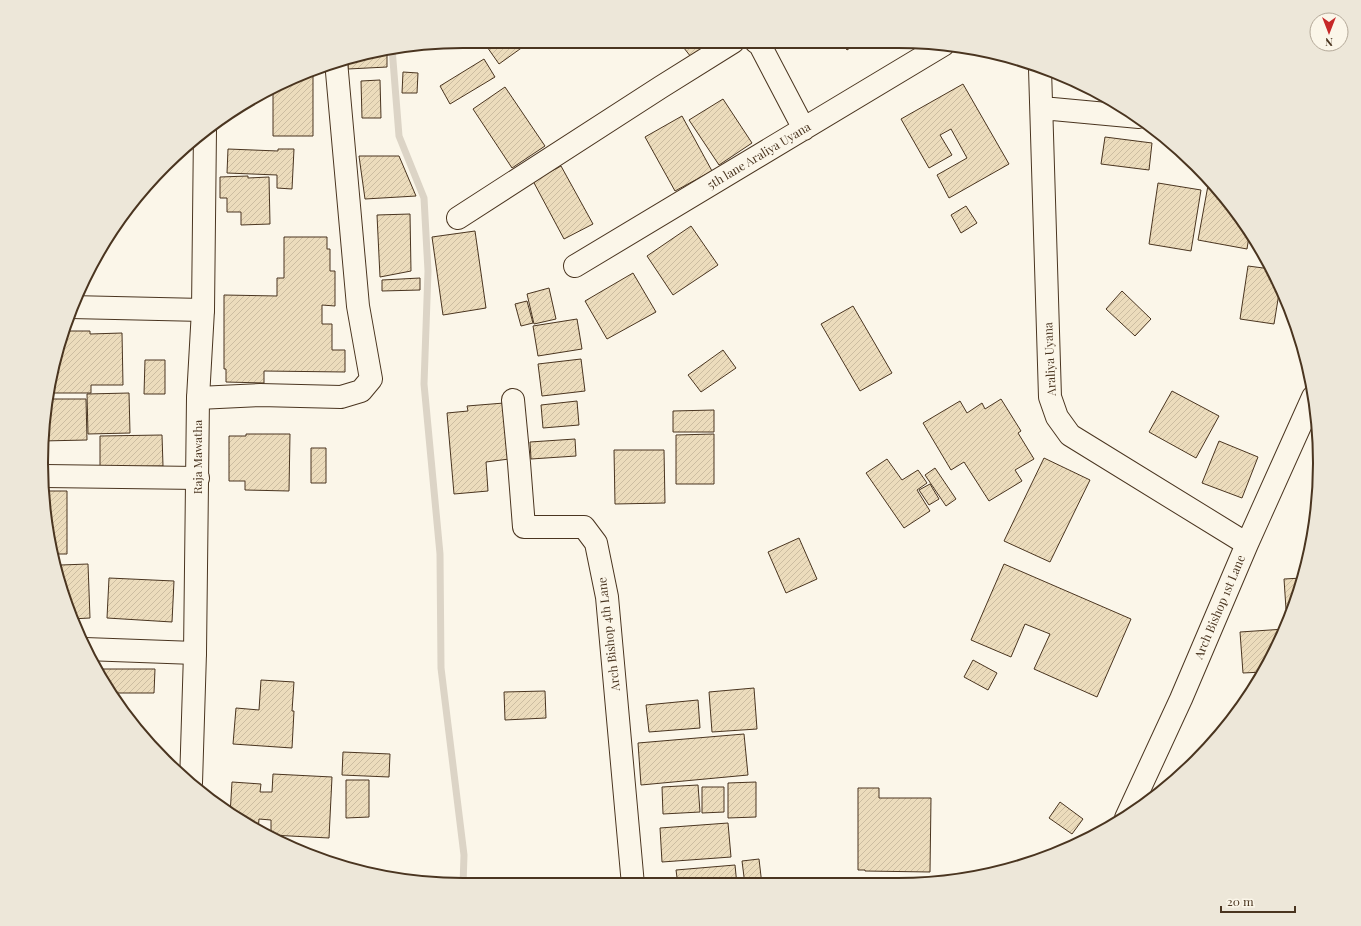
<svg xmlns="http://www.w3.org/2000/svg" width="1361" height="926" viewBox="0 0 1361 926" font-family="'Playfair Display',serif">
<defs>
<pattern id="building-hatch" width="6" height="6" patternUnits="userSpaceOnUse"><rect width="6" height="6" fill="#ecdcbc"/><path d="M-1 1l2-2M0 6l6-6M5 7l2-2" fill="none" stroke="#ccbda1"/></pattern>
</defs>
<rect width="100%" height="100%" fill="#fbf6e9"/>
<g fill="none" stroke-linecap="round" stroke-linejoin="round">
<path stroke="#dcd4c6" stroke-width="7" d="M392 48 399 136 424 198 428 271 424 384 440 554 441 668 464 855 463 885"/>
</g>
<path fill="url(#building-hatch)" stroke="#4a3520" d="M841 41H860L847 50Z
M712 42 691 57 680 43Z
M485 44H527L499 64Z
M387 50V67L348 69V59Z
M484 59 495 77 450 104 440 86Z
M313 70V136H273V90Z
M403 72 418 73 417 93H402Z
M380 80 381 118H362L361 81Z
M963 84 1009 164 949 198 937 175 967 158 951 129 940 135 952 155 929 168 901 119Z
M505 87 545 146 512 168 473 109Z
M723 99 752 143 719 165 689 120Z
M682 116 712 171 675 191 645 137Z
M1105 137 1152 143 1149 170 1101 164Z
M228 149 278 151V149H294L292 189 277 188V175L227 173Z
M359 156H399L416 196 365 199Z
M561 166 593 224 564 239 533 181Z
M248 176V178L269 177 270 224 241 225V212H227V198H220V177Z
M1209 180 1249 228 1250 230 1247 249 1198 240Z
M1158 183 1201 190 1191 251 1149 244Z
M966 206 977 223 961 233 951 215Z
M410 214 411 271 380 277 377 215Z
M691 226 718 265 673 295 647 256Z
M475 231 486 308 443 315 432 237Z
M284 237H327V249H330V271H335V306L322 305V324H332V350H345V372L264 371V383L226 382V369H224V295L277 296V278H284Z
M1248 266 1271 269 1280 287 1274 324 1240 319Z
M633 273 656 312 607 339 585 301Z
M420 278V290L382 291V280Z
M549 288 556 319 534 324 527 294Z
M1122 291 1151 319 1135 336 1106 309Z
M527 301 533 323 521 326 515 304Z
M853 306 892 373 860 391 821 324Z
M577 319 582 349 538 356 533 326Z
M63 331H90V334L122 333 123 385H91V393H49L55 354Z
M723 350 736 368 701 392 688 375Z
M581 359 585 391 542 396 538 364Z
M145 360H165V394H144Z
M1172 391 1219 416 1196 458 1149 432Z
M129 393 130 433 88 434 87 394Z
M48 399H86L87 440 42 441V435Z
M1001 399 1021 431 1018 433 1034 459 1015 470 1022 481 989 501 964 462 951 470 923 423 960 401 967 413 982 403 985 409Z
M577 401 579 425 543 428 541 405Z
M504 403 509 459 486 462 488 491 454 494 447 413 468 411 467 406Z
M714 410V432H673V411Z
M246 434H290L289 491 245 490V481H229V436H246Z
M714 434V484H676V435Z
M162 435 163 466 100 467V436Z
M575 439 576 456 531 459 530 442Z
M1219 441 1258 457 1242 498 1202 483Z
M311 448H326V483H311Z
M614 450H664L665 503 615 504Z
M1044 458 1090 480 1050 562 1004 541Z
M887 459 902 480 918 470 927 483 917 490 930 511 904 528 866 473Z
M935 468 956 499 946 506 925 475Z
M930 484 939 499 929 505 919 490Z
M46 491H67V554H52L49 546Z
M799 538 817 579 786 593 768 552Z
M88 564 90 618 71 619 62 588 61 565Z
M1004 564 1131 619 1097 697 1034 669 1050 634 1025 624 1011 657 971 640Z
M109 578 174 581 172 622 107 618Z
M1302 578 1293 608 1286 609 1284 579Z
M1285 629 1263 672 1243 673 1240 632Z
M973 660 997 673 988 690 964 677Z
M100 669H155L154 693H112L100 677Z
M261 680 294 682 292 711H294L292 748 233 744 236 708 259 710Z
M754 688 757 729 712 732 709 692Z
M545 691 546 718 505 720 504 692Z
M698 700 700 728 649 732 646 705Z
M744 734 748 775 641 785 638 743Z
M343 752 390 754 389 777 342 775Z
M161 757H171V767L165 762Z
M273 774 332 777 329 838 271 835V820L259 819 258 831 230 815 232 782 261 784 260 792H272Z
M346 780H369V817L346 818Z
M756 782V817L728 818V783Z
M698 785 700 812 663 814 662 787Z
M702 787H724V812L702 813Z
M858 788H879V798H931L930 872 865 871V870H858Z
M1060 802 1083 819 1072 834 1049 818Z
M728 823 731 857 662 862 660 828Z
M759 859 762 885H745L742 861Z
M735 865 737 885H678L676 870Z"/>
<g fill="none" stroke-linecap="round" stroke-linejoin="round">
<defs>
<path id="minor" d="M756 42 760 45 804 129
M1040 69 1050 397 1057 417 1070 435 1247 544
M1042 108 1139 117
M458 218 661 87 733 42
M575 266 943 45
M71 307 203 310
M198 398 260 395 341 397 361 391 371 379 358 306 336 61
M513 400 519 463 524 527H584L596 543 607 597 633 885
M45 476 198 478
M85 649 195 653
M1126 818 1181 699 1247 544 1313 397"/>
<path id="tertiary" d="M191 783 195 653 198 398 203 310 205 130"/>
</defs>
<use href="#minor" stroke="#4a3520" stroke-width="24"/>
<use href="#tertiary" stroke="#4a3520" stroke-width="24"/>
<use href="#minor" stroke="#fbf6e9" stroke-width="22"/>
<use href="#tertiary" stroke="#fbf6e9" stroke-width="22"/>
</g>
<g text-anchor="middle" stroke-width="3" stroke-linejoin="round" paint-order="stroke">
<g font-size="12" fill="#4a3520" stroke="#fbf6e9">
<text transform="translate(759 156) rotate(-31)" y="4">5th lane Araliya Uyana</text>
<text transform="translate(1050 359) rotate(-93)" y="4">Araliya Uyana</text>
<text transform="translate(198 457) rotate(-90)" y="4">Raja Mawatha</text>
<text transform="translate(1220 607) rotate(-67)" y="4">Arch Bishop 1st Lane</text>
<text transform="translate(609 634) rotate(-97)" y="4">Arch Bishop 4th Lane</text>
</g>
</g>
<path d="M0 0H1361V926H0ZM463 48H898A415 415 0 0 1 1313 463V463A415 415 0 0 1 898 878H463A415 415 0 0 1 48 463V463A415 415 0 0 1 463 48Z" fill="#ede7d9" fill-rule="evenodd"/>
<path fill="none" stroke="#4a3520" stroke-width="2" d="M463 48H898A415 415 0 0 1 1313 463V463A415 415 0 0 1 898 878H463A415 415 0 0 1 48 463V463A415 415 0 0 1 463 48Z"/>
<g transform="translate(1329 32) rotate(180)"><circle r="19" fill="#fbf6e9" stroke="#b4a999"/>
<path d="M0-3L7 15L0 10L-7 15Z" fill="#c62828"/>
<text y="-6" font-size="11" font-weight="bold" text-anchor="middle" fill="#4a3520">N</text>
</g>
<path d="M1221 906v6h74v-6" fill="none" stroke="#4a3520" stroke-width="2"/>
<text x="1227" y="906" font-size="12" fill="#4a3520" stroke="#fbf6e9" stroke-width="3" paint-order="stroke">20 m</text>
</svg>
